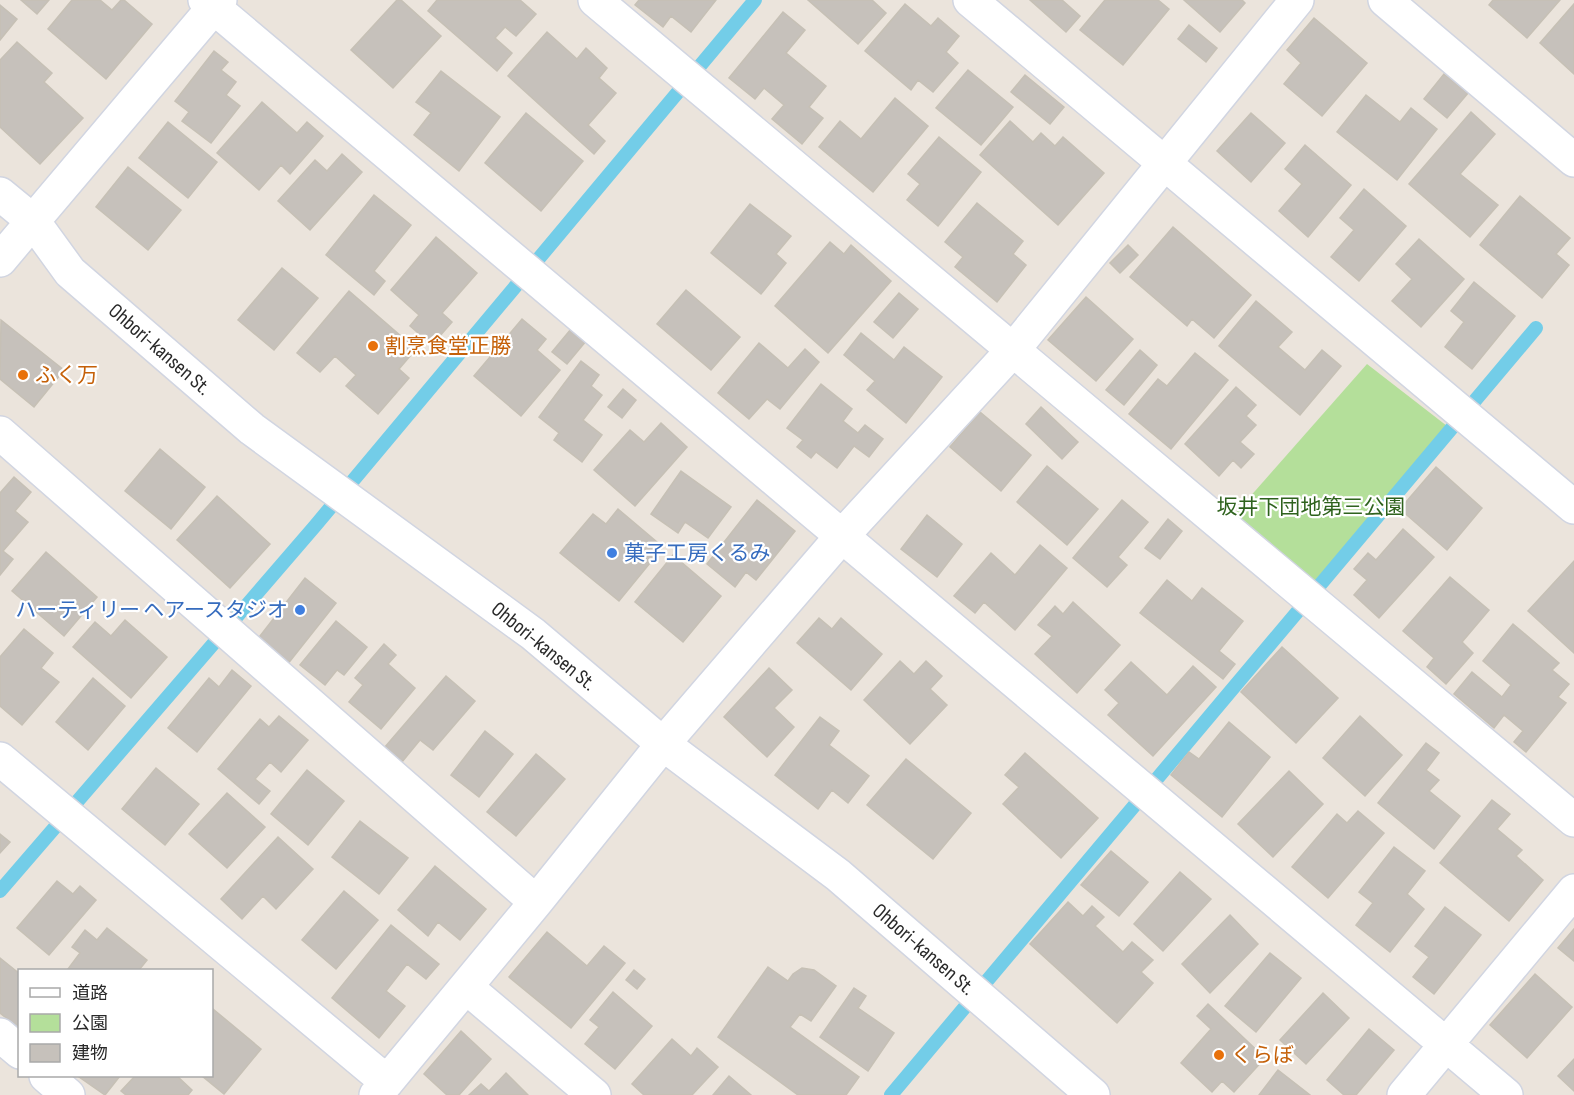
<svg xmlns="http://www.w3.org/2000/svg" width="1574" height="1095" viewBox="0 0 1574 1095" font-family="'Sofia Sans Condensed','Noto Sans JP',sans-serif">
<rect width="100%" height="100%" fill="#ebe4dc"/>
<path fill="#b4df9a" d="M1367 364 1447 426 1314 586 1233 516Z"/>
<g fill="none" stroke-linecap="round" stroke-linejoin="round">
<path stroke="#73cde8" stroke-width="14" d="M0 891 315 526 755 0
M891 1095 1536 328"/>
</g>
<path fill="#c6c1bb" stroke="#c6c0b5" stroke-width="1.5" d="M21 0H49L37 14Z
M72 0H100L112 10 121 0H124L152 24 106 79 48 29Z
M397 0H401L441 36 393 88 351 50Z
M437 0H520L536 14 516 36 505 27 495 38 512 53 497 71 428 11Z
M639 0H716L691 32 671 16 663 27 635 5Z
M808 0H872L886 13 858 44Z
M1030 0H1062L1080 16 1066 32Z
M1105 0H1158L1169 9 1123 65 1080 30Z
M1184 0H1242L1245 3 1220 32Z
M1493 0H1560L1527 38 1489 5Z
M905 4 931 26 938 18 959 36 946 52 958 63 933 92 918 80 911 90 865 51Z
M1574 4V74L1540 43Z
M0 5 17 19 0 40Z
M783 12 805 30 786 53 826 86 809 107 823 118 802 144 772 119 784 105 764 88 755 99 729 78Z
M1314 18 1367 63 1322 116 1284 84 1301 63 1287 50Z
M1189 25 1217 48 1206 62 1178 39Z
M547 32 577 59 586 48 607 68 599 78 616 93 588 125 605 141 594 154 508 76Z
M17 42 52 73 44 82 83 118 40 164 0 127V60Z
M214 51 228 62 221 70 236 82 226 95 240 106 211 143 182 121 189 112 175 101Z
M968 70 1013 107 981 145 936 108Z
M441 71 500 117 459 171 414 135 431 113 416 102Z
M1444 74 1468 93 1447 118 1424 99Z
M1025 75 1064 107 1050 124 1011 92Z
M1366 95 1400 122 1411 108 1437 129 1397 180 1337 132Z
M895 98 928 126 873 192 819 147 840 121 861 139Z
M262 102 297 133 307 122 323 136 290 174 281 165 259 190 217 153Z
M1471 112 1495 134 1460 174 1498 205 1470 237 1409 184Z
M526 113 583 161 541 211 485 163Z
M1251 113 1285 143 1251 182 1217 151Z
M1010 121 1033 142 1041 133 1055 146 1063 137 1104 173 1058 225 980 155Z
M168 122 217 162 188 198 139 158Z
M939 137 981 172 938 226 907 200 920 184 908 174Z
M1305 145 1351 185 1308 237 1279 211 1302 184 1285 169Z
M342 154 362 172 310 230 278 201 315 160 327 171Z
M128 167 181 210 148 250 96 207Z
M1364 189 1406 226 1359 281 1331 257 1354 230 1340 218Z
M374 195 411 225 374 271 385 281 374 295 326 255Z
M1520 196 1570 238 1556 254 1569 265 1542 298 1480 245Z
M977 203 1023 241 1013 254 1026 265 997 302 955 267 963 257 945 242Z
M750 204 791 236 776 254 786 263 761 294 711 253Z
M1173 227 1251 295 1214 338 1192 319 1187 326 1130 277Z
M436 237 477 273 442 313 452 322 432 345 410 326 419 315 391 290Z
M1419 239 1464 279 1421 327 1392 301 1412 279 1396 264Z
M830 242 844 254 851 245 891 281 828 353 775 306Z
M1128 245 1138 255 1120 273 1110 263Z
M282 268 318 298 274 350 238 320Z
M1474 282 1515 316 1472 369 1445 347 1464 322 1451 311Z
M686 290 740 337 711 370 657 324Z
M349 291 416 349 399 369 409 378 378 414 346 386 356 375 335 356 320 372 297 353Z
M899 293 918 309 893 338 874 322Z
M1086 297 1133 339 1096 381 1048 340Z
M1256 301 1292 332 1278 347 1305 370 1322 350 1341 366 1300 415 1219 346Z
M522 319 546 339 537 350 560 370 521 416 474 376Z
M1 320 64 370 34 407 0 379Z
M571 329 586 341 567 364 552 352Z
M861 333 894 360 904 347 942 377 906 423 867 390 875 381 844 355Z
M759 343 788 368 805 349 819 362 780 409 767 399 749 419 718 393Z
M1140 350 1157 365 1124 405 1106 390Z
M1195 353 1228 380 1171 449 1129 414 1158 379 1167 386Z
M581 361 599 375 591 386 602 395 583 420 602 435 582 462 554 440 559 433 539 417Z
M821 384 852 409 843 421 858 433 865 425 883 439 869 457 854 446 837 468 816 452 811 458 797 447 803 440 787 428Z
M1236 387 1256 405 1246 416 1256 425 1240 442 1254 454 1241 468 1233 460 1219 476 1185 444Z
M623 389 636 400 622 418 608 407Z
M1041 407 1078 442 1062 459 1026 424Z
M980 412 1031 455 1001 491 950 447Z
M661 423 687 447 635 506 594 470 630 430 644 442Z
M160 449 205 487 171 529 125 491Z
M1047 466 1098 509 1067 545 1017 502Z
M1436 467 1482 508 1447 550 1400 509Z
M681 471 731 507 708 538 685 522 678 533 651 514Z
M14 477 31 492 15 511 28 522 3 551 13 559 0 575V493Z
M217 496 270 544 230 588 177 540Z
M757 500 795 531 756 580 746 572 735 587 707 564Z
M1122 500 1148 522 1118 557 1127 565 1107 587 1073 558Z
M618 509 663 547 619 601 560 553 593 514 606 524Z
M927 515 962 544 937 577 901 549Z
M1168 519 1182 531 1160 559 1145 548Z
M1403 529 1434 557 1379 618 1354 595 1367 580 1354 569 1368 553 1376 560Z
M1040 545 1067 568 1015 630 984 602 975 613 954 596 991 553 1015 575Z
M46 552 97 597 64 636 12 591Z
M673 555 721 596 683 642 635 602Z
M1574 561V653L1528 611Z
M1450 577 1489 610 1462 642 1473 653 1446 684 1427 667 1434 658 1403 631Z
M305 578 336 603 287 665 257 640Z
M1167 580 1192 601 1202 588 1243 621 1219 651 1235 664 1223 679 1140 613Z
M1073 602 1120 645 1077 693 1035 654 1052 636 1038 625 1055 606 1063 614Z
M819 618 832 629 841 618 882 654 851 690 797 643Z
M125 620 167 657 131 698 73 647 95 622 111 636Z
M336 621 367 647 344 675 337 670 325 685 300 665Z
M1513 624 1559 663 1552 670 1569 684 1558 697 1566 703 1526 752 1514 742 1523 731 1504 715 1494 728 1454 694 1472 672 1502 697 1511 685 1483 661Z
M24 629 53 653 41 668 59 682 22 725 0 706V657Z
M384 644 396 655 388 664 415 688 381 729 349 702 363 685 355 678Z
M1282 647 1338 698 1296 743 1241 692Z
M900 661 914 674 926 661 942 676 930 689 947 705 910 744 864 700Z
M1131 662 1167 695 1193 666 1216 687 1153 756 1108 715 1119 703 1105 690Z
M769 668 792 690 774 708 794 727 767 757 724 717Z
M232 670 251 686 197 752 168 728 209 678 219 687Z
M446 676 475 701 433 750 420 740 402 762 385 747Z
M93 678 125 706 88 750 56 722Z
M279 716 308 740 281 772 270 762 255 779 270 791 259 804 218 769 260 719 269 727Z
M1360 716 1402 755 1365 796 1323 758Z
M820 717 839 731 829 745 869 776 848 803 832 790 818 809 775 775Z
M1229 722 1270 757 1222 817 1171 775 1189 752 1199 759Z
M485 731 513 754 479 797 451 775Z
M1426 743 1439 753 1426 770 1439 780 1429 791 1460 816 1434 849 1378 803Z
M1025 753 1098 818 1061 858 1003 804 1019 787 1005 775Z
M536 754 565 779 516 836 487 812Z
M906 759 971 813 933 859 867 805Z
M156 768 199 804 165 845 122 809Z
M307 770 344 801 308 845 271 814Z
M1289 771 1323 804 1273 857 1238 824Z
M227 793 265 827 227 868 189 834Z
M1492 800 1510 814 1497 829 1522 850 1516 856 1543 880 1509 921 1440 863Z
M1358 811 1384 833 1328 898 1292 867 1337 814 1347 823Z
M360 821 408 858 379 894 332 857Z
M0 834 10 842 0 853Z
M278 837 313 869 276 909 263 896 242 919 221 899Z
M1394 847 1425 871 1407 894 1424 909 1390 952 1356 925 1373 903 1359 892Z
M1111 851 1148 882 1119 916 1081 885Z
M435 866 486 909 460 940 438 922 428 936 398 910Z
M1180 872 1211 899 1163 951 1134 924Z
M57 881 73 894 80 886 96 900 49 955 17 928Z
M344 891 378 920 336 969 302 940Z
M1068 902 1083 916 1092 906 1104 917 1095 926 1123 952 1132 942 1153 960 1141 972 1153 983 1117 1023 1030 944Z
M1445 907 1481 935 1434 994 1413 977 1429 957 1415 946Z
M1230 915 1258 944 1210 993 1182 964Z
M391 925 439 964 426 979 407 964 386 991 405 1006 379 1038 332 998Z
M107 928 147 960 139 970 68 969 80 953 72 947 85 930 97 940Z
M1574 929V961L1558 948Z
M547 932 587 966 604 946 625 963 571 1028 509 977Z
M1270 953 1301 978 1256 1032 1225 1006Z
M0 958 20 974V1029L0 1013Z
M768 967 788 981 793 974 802 968 814 970 836 986 811 1021 800 1014 790 1027 859 1077 846 1095H798L718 1037Z
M634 970 645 979 637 989 626 980Z
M1535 974 1572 1007 1527 1058 1490 1025Z
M854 988 866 996 858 1008 894 1033 868 1071 820 1037Z
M613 992 652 1026 615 1069 585 1044 599 1027 590 1020Z
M1323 993 1349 1018 1306 1064 1280 1040Z
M1208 1004 1265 1058 1234 1092 1222 1081 1212 1092 1181 1063 1211 1029 1197 1016Z
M213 1009 261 1049 224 1094 202 1076H212V1011Z
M1369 1029 1394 1050 1356 1095H1344L1327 1080Z
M461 1031 491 1059 459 1095H447L424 1074Z
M672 1039 691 1056 697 1048 718 1067 692 1095H644L632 1084Z
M1574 1059V1091L1558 1076Z
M1278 1070 1310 1095H1259Z
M506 1073 528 1095H469L481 1084 489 1091Z
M80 1076H120L105 1095 79 1077Z
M135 1076H177L192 1090 188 1095H126L121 1091Z
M729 1076 751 1095H713Z"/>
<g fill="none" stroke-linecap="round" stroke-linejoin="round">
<defs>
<path id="minor" d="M205 0 1506 1095
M595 0 1574 820
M970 0 1574 507
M1385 0 1574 160
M0 194 33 221 70 272 252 429 533 634 663 744 838 875 1093 1095
M0 260 220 0
M0 433 536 902
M0 759 387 1082
M466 987 594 1095
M0 1035 20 1052
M46 1076 68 1095
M376 1095 536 902 663 744 842 536 1013 350 1297 0
M1404 1095 1574 891"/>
</defs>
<use href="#minor" stroke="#d1d5e1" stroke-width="36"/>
<use href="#minor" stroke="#fff" stroke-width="33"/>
</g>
<g fill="#e8710a" stroke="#fff" stroke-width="2">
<circle cx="373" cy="346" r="6"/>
<circle cx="23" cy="375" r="6"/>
<circle cx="1219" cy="1055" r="6"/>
</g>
<g fill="#3f7fe0" stroke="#fff" stroke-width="2">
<circle cx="612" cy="553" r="6"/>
<circle cx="300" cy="610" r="6"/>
</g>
<g text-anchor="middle" stroke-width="4.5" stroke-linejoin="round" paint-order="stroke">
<g font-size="21" fill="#c56008" stroke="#fff" text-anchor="start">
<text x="385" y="353">割烹食堂正勝</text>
<text x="35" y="382">ふく万</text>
<text x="1231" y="1062">くらぼ</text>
</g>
<g font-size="21" fill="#292929" stroke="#fff">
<text transform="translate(160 349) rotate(41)" y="7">Ohbori-kansen St.</text>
<text transform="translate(544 646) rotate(39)" y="7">Ohbori-kansen St.</text>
<text transform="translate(924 949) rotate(41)" y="7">Ohbori-kansen St.</text>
</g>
<g font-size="21" fill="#2e621d" stroke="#fff">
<text x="1311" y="514">坂井下団地第三公園</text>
</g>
<g font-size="21" fill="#366cbe" stroke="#fff" text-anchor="start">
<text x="624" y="560">菓子工房くるみ</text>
<text x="288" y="617" text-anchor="end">ハーティリー ヘアースタジオ</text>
</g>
</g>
<rect x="18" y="969" width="195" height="108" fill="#ffffff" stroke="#a9a9a9" stroke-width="1.5"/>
<rect x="30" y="988" width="30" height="9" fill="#ffffff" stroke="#a9a9a9" stroke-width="1.5"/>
<text x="72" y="999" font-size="18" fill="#292929">道路</text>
<rect x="30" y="1014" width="30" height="18" fill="#b4df9a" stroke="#a9a9a9" stroke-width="1.5"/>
<text x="72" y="1029" font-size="18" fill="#292929">公園</text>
<rect x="30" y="1044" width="30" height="18" fill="#c6c1bb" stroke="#a9a9a9" stroke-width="1.5"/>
<text x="72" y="1059" font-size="18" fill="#292929">建物</text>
</svg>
